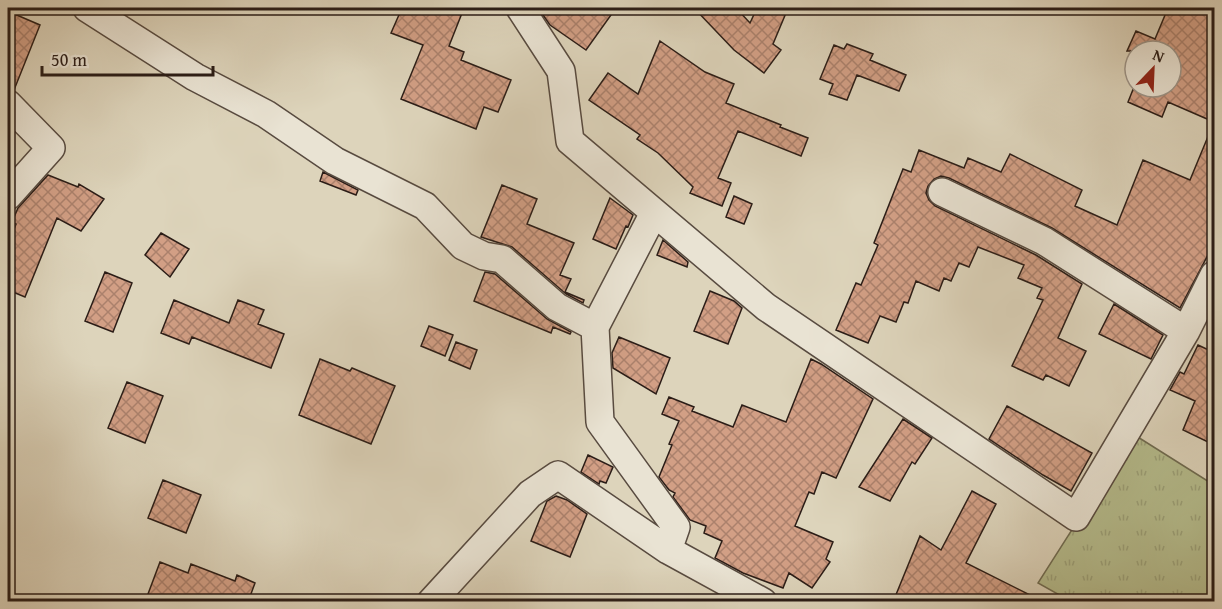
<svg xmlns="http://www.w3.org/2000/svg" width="1222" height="609" viewBox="0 0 1222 609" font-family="'Gentium Book Plus',serif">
<defs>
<pattern id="park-tufts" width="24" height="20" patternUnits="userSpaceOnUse" patternTransform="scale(1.5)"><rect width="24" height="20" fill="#b5bc8d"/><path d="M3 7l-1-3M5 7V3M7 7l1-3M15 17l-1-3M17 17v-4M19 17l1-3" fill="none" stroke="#9ca179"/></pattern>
<pattern id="building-cross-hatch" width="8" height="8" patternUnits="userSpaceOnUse" patternTransform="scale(1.5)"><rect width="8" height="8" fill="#d29f85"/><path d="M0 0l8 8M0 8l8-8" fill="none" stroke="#ab816c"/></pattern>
</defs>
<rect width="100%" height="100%" fill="#ddd4bb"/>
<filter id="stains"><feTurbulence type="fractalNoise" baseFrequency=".00333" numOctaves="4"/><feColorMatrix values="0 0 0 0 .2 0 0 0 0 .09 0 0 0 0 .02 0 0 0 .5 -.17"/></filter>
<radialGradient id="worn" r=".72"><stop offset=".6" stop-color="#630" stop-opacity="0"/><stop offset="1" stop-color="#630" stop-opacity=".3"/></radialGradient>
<path fill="url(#park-tufts)" stroke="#706c52" stroke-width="1.5" d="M1133 434 1214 485V601H1070L1038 583Z"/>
<path fill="url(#building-cross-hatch)" stroke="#2b1d17" stroke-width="1.5" d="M402 8H464L449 46 464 52 461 60 511 80 498 112 484 107 476 129 401 99 423 45 391 33Z
M538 8H600L611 15 586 50 550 25Z
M694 8H736L750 23 757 8H771L786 13 773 44 781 50 764 73 734 50Z
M1168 8H1208L1215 10V255L1209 253 1180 308 1052 228 949 178 941 176 934 179 928 186 926 193 929 200 935 206 1036 255 1082 284 1058 338 1086 351 1069 386 1046 375 1043 380 1012 366 1043 300 1037 298 1042 288 1018 278 1024 265 978 247 969 267 959 263 951 281 944 278 939 291 916 281 908 303 904 302 896 322 880 316 868 343 836 330 856 283 861 285 878 245 874 243 903 169 911 172 919 150 964 168 968 158 1001 172 1010 154 1082 190 1075 206 1117 225 1143 160 1190 180 1214 122 1168 102 1162 117 1128 102 1134 87H1171V51H1127L1136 31 1155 39Z
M12 13 40 25 14 90 8 89V24Z
M660 41 705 72 734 84 726 103 781 125 780 127 808 138 801 156 738 131 718 178 731 183 722 206 690 193 693 187 658 153 637 139 640 135 589 100 608 73 638 94Z
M847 44 873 54 870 60 906 75 899 91 857 75 847 100 829 94 833 84 820 79 834 45 844 49Z
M323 172 358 190 356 195 320 181Z
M48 175 78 187 79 184 104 199 81 231 57 218 25 297 8 290V245L16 224 12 222 18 208Z
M502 185 537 199 527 224 574 243 560 275 571 279 565 292 584 300 583 303 566 294 512 247 481 237Z
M734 196 752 204 744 224 726 217Z
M610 198 633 215 628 227 626 226 616 249 593 239Z
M161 233 189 249 170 277 145 255Z
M663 240 688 262 687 267 657 255Z
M105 272 132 283 113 332 85 321Z
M485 272 495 274 547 319 571 332 570 334 553 327 551 333 474 301Z
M710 291 734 301 742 308 728 344 694 331Z
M174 300 229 323 238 300 264 310 258 324 284 334 271 368 192 337 189 344 161 333Z
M1114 304 1163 335 1151 359 1099 334Z
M429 326 453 335 445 356 421 346Z
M619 337 670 358 656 394 613 368 612 353Z
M456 342 477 350 470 369 449 360Z
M1198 345 1215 353V428L1208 442 1183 430 1195 401 1170 390 1180 372 1184 374Z
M320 359 350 371 352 368 395 386 371 444 299 415Z
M811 359 821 364 873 399 836 478 822 472 814 494 809 492 795 526 833 542 826 559 830 562 812 588 789 573 783 588 743 573 715 558 722 541 704 533 706 526 690 520 673 497 675 493 669 490 659 477 672 445 669 444 679 421 662 414 669 397 694 407 692 411 733 427 742 405 786 422Z
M127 382 163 396 145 443 108 428Z
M1007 406 1092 453 1071 491 1043 475 989 439Z
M903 419 932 438 915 464 912 462 890 501 859 487Z
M588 455 613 467 606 483 600 481 599 484 581 472Z
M163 480 201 495 186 533 148 518Z
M972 491 996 504 966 563 1044 602H893L920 536 941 550Z
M556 496 567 500 587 514 570 557 531 541 547 501Z
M160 562 188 573 191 564 235 581 237 575 255 583 248 602H145Z"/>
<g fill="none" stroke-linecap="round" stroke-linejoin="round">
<defs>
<path id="minor" d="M87 8 195 77 266 114 335 161 425 206 463 246 484 256 502 259 557 307 595 327 600 422 676 527 668 550
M520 8 561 71 570 141 766 307 1076 517 1186 331 1214 275
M8 104 51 148 8 196
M942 192 1044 241 1186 331
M595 327 654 213
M431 602 530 494 558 475 668 550 763 602"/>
</defs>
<use href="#minor" stroke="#584b40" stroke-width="30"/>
<use href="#minor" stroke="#e9e3d3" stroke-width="27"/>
</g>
<rect width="1222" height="609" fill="none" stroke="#ddd4bb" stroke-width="30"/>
<rect x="9" y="9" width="1204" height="591" fill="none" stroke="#2b1d17" stroke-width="3"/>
<rect x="15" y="15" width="1192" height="579" fill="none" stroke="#2b1d17" stroke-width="1.5"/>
<g transform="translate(1153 69) rotate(23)"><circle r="28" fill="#e9e3d3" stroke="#9d9488" stroke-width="1.5"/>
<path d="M0-4.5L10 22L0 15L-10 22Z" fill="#8f2418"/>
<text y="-9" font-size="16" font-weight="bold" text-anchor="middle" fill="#2b1d17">N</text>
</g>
<path d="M42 66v9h171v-9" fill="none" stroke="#2b1d17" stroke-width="3"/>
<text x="51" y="66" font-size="18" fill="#2b1d17" stroke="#e9e3d3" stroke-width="4.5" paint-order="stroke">50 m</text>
<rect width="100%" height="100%" filter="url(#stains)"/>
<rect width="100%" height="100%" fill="url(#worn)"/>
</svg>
